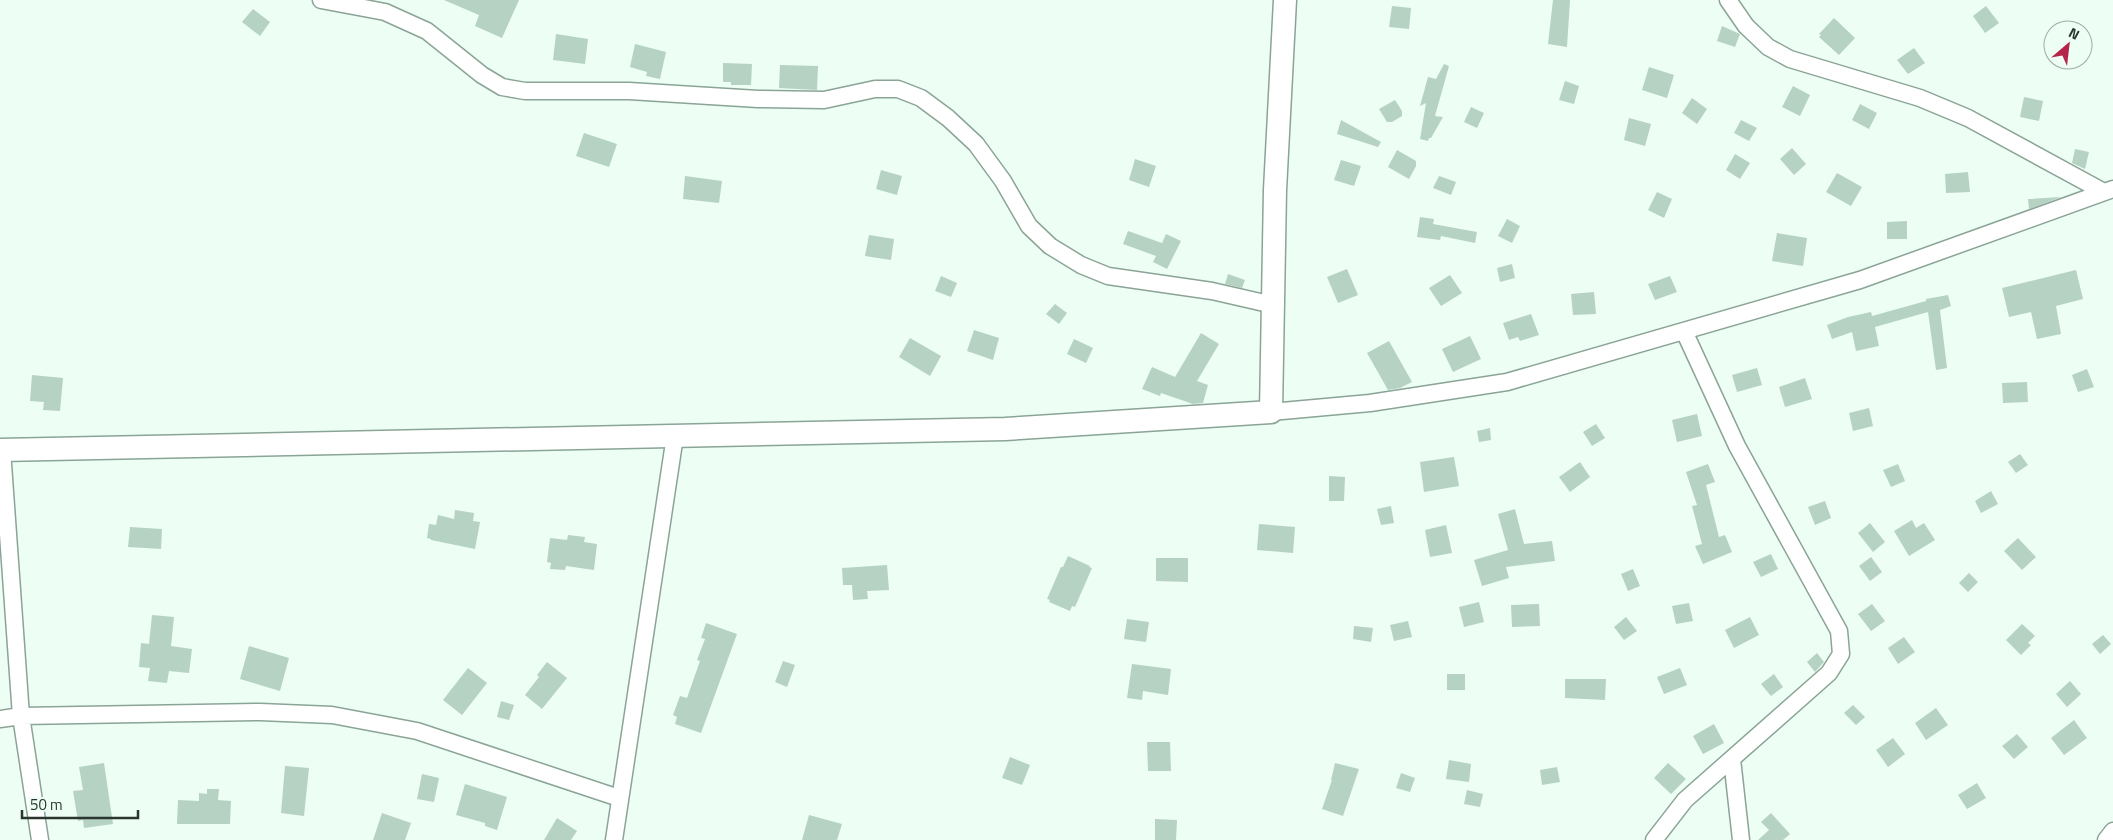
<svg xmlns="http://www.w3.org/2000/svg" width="2113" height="840" viewBox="0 0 2113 840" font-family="'Titillium Web',sans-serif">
<rect width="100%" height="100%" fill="#edfef4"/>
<path fill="#b6d2c3" d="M444 0H519L502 38 475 26 479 15Z
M1553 0H1570L1567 47 1548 44Z
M1392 6 1411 8 1409 29 1389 27Z
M1986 6 1999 23 1985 33 1973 16Z
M253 9 270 22 260 36 242 22Z
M1834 18 1855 38 1839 55 1819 37 1821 35 1819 34Z
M1722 26 1740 34 1735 47 1717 41Z
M556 34 588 39 585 64 553 60Z
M635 44 666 52 660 79 646 76 647 72 630 67Z
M1914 48 1925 63 1908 74 1897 60Z
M723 63 752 64 751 85H731V82H723Z
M1444 64 1449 66 1435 116 1443 117 1431 138H1429L1428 141 1420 139 1426 103 1420 106 1428 77 1436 79Z
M780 65 818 66 817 90 779 88Z
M1649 67 1674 75 1667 98 1642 90Z
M1565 81 1579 86 1574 104 1559 100Z
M1793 86 1810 95 1800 116 1782 107Z
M2024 97 2043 101 2039 121 2020 117Z
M1692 98 1707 109 1697 124 1682 113Z
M1395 100 1402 111V116L1392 122H1387L1379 109Z
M1860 104 1877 113 1869 129 1852 120Z
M1471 107 1484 113 1477 128 1464 122Z
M1629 118 1651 124 1645 146 1624 140Z
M1341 120 1381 142 1378 147 1337 134Z
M1741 120 1757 128 1749 141 1734 133Z
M584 133 617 144 609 167 576 156Z
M1792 148 1806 164 1794 175 1780 159Z
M2075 149 2089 152 2085 169 2072 163Z
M1397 150 1416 161V166L1409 179 1388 167Z
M1735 154 1750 163 1740 179 1726 170Z
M1135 159 1156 166 1149 187 1129 180Z
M1341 160 1361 166 1354 186 1334 180Z
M881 170 902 176 897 195 876 189Z
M1968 172 1970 192 1946 193 1945 174Z
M1837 173 1862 187 1851 206 1826 192Z
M685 176 722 181 719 203 683 199Z
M1439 176 1456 182 1451 195 1433 188Z
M1657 192 1672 199 1664 218 1648 210Z
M2061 197 2029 209 2028 199Z
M1420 217 1434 219 1433 224 1477 232 1475 243 1441 236 1440 240 1417 237Z
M1507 219 1520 226 1512 243 1498 236Z
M1907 221V239H1887V222Z
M1128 231 1162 243 1166 234 1181 241 1167 269 1153 262 1156 256 1123 244Z
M1777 233 1807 238 1803 266 1772 261Z
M869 235 894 239 891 260 865 256Z
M1512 264 1515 278 1500 282 1497 268Z
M1347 269 1358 295 1338 303 1327 277Z
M2076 270 2083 299 2056 306 2061 334 2037 339 2031 312 2009 317 2002 288Z
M1228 274 1245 280 1242 288 1225 284Z
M1450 275 1462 293 1441 306 1429 288Z
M941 276 957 283 951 297 935 291Z
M1670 276 1677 292 1655 300 1648 284Z
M1594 292 1596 314 1573 315 1571 294Z
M1948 295 1951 306 1940 310 1947 368 1936 370 1928 312 1875 327 1879 346 1856 351 1852 332 1832 339 1827 325 1848 317 1871 312 1872 316 1926 301V299Z
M1055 304 1067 313 1059 324 1046 314Z
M1531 314 1539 335 1520 341 1518 337 1509 340 1503 323Z
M974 330 999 338 993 360 967 351Z
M1201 333 1219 344 1197 381 1208 385 1203 403 1193 404 1161 393 1160 396 1142 389 1152 367 1175 377Z
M1470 336 1481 359 1453 372 1442 349Z
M910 338 941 356 930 376 899 357Z
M1074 339 1093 348 1086 363 1067 354Z
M1389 341 1412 382 1400 388 1388 390 1367 353Z
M1757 368 1762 385 1737 392 1732 375Z
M2087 369 2094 387 2078 392 2072 375Z
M32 375 63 378 60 411 43 410 44 402 30 401Z
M1805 378 1812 399 1785 407 1779 387Z
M2027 382 2028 402 2003 403 2002 383Z
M1869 408 1873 426 1853 431 1849 413Z
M1697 414 1702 436 1677 442 1672 420Z
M1596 424 1605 438 1592 446 1583 432Z
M1490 428 1491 440 1479 442 1477 431Z
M2020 454 2028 465 2016 473 2008 462Z
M1454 457 1459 486 1424 492 1420 462Z
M1580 462 1590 477 1570 492 1559 477Z
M1708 464 1715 482 1706 485 1719 537 1725 535 1732 552 1703 564 1695 546 1702 544 1692 506 1697 505 1686 472Z
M1898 464 1905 481 1891 487 1883 470Z
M1329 476 1345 477 1344 501H1329Z
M1991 491 1998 504 1981 513 1975 501Z
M1825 501 1831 518 1815 525 1808 507Z
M1391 506 1394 523 1381 525 1377 509Z
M1515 509 1524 544 1552 541 1555 561 1506 567 1509 578 1482 586 1474 560 1508 550 1498 514Z
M455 510 474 513 473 521 480 522 475 549 431 540V539L427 538 429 524 436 525 438 515 454 519Z
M1912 520 1916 528 1924 523 1935 540 1909 556 1894 531Z
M1870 523 1885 542 1873 552 1858 533Z
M1259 524 1295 527 1293 553 1257 550Z
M1446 525 1452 553 1430 557 1425 530Z
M130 527 162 529 161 549 128 547Z
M568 535 585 537 584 542 597 544 594 570 566 566 565 570 550 569 551 563 547 562 550 538 567 540Z
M2018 538 2036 557 2022 570 2004 551Z
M1771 554 1778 569 1761 577 1753 562Z
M1068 556 1090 566 1089 567 1092 568 1075 607 1072 606 1070 611 1049 602 1050 600 1047 599 1061 567H1063Z
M1871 557 1882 572 1870 581 1859 566Z
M1156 558H1188V582L1156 581Z
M887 565 889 590 867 591 868 599 853 600 852 585H843L842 568Z
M1633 569 1640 586 1628 591 1621 574Z
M1969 573 1978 582 1968 592 1959 583Z
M1479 602 1484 622 1464 627 1459 607Z
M1689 603 1693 621 1676 624 1672 606Z
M1539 604 1540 626 1512 627 1511 605Z
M1872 604 1885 621 1871 631 1858 614Z
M152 615 174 617 171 646 192 649 189 673 169 671 167 683 148 681 150 668 139 667 141 643 149 644Z
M1626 617 1637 631 1624 640 1614 627Z
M1750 617 1759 635 1734 648 1725 630Z
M1127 619 1149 622 1146 642 1124 639Z
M1408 621 1412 637 1394 641 1390 625Z
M706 623 737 634 701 733 675 724 677 717 673 715 680 696 687 698 700 661 697 660 705 639 701 638Z
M2022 624 2035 636 2028 643 2031 645 2021 655 2006 640Z
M1354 626 1373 628 1371 642 1353 639Z
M2103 635 2111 644 2100 654 2092 644Z
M1904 637 1915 652 1898 664 1888 648Z
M249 646 289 658 280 691 240 679Z
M1817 653 1824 662 1815 672 1807 662Z
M783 661 795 665 787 687 775 682Z
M547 662 567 678 542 709 525 695 539 677 537 675Z
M1132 664 1171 669 1168 695 1143 691 1142 700 1127 698Z
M468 668 487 683 462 715 443 700Z
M1680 668 1687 685 1664 694 1657 677Z
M1447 674H1465V690H1447Z
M1774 674 1783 687 1771 696 1761 684Z
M1565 679H1606L1605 700 1565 698Z
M2070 681 2081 694 2067 707 2056 694Z
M501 701 514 705 509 720 497 717Z
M1853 705 1865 717 1856 725 1844 713Z
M1936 708 1948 725 1926 740 1915 723Z
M2074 720 2087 738 2064 755 2051 738Z
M1714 724 1724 743 1703 754 1693 736Z
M2017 734 2028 747 2014 759 2002 746Z
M1893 738 1905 754 1888 767 1876 750Z
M1147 742H1170L1171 771H1148Z
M1010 757 1030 765 1022 785 1002 778Z
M1449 760 1471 764 1469 782 1446 779Z
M104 763 113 824 84 828 83 820 78 821 73 791 83 790 79 767Z
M1335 763 1359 769 1343 816 1322 809 1332 780H1331Z
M1668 763 1686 779 1671 794 1654 778Z
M285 766 309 768 304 816 281 813Z
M1557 767 1560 782 1542 785 1540 770Z
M1401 773 1415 778 1410 792 1396 788Z
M422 774 439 778 434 802 417 799Z
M1977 783 1986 798 1967 809 1958 795Z
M465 784 507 797 497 830 485 826V823L456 815Z
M207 789H219L218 800 231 801 230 824H177L178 800 199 801V793L207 794Z
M1467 790 1483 794 1480 807 1464 804Z
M382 813 411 823 405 840H373Z
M1771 813 1790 834 1783 840H1758L1769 830 1761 822Z
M809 815 842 824 837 840H802Z
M557 818 577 831 571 840H544Z
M1155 819 1177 820 1176 840H1155Z"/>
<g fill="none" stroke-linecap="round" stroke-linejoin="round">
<defs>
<path id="street" d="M321 0 385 12 427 31 482 75 502 87 525 91H629L758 99 824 100 875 89H898L921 98 948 118 976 144 1003 181 1029 226 1050 246 1081 265 1108 276 1212 291 1273 305
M1728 0 1746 26 1768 47 1790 59 1920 98 1968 118 2104 192
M1271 412 1370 403 1507 382 1860 280 2113 189
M2 450 21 716 40 840
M0 719 21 716 260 712 332 715 417 731 619 798
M1732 759 1741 840
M614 840 675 436
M1654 840 1685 800 1829 673 1841 654 1839 631 1737 446 1684 331
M2106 840 2113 831"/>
<path id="secondary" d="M0 450 1005 429 1271 412 1275 190 1285 0"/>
</defs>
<use href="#street" stroke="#8aa496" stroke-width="19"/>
<use href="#secondary" stroke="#8aa496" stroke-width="25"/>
<use href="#street" stroke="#fff" stroke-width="16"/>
<use href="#secondary" stroke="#fff" stroke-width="22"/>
</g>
<g transform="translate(2068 45) rotate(28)"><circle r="24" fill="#edfef4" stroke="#9faea5"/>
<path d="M0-4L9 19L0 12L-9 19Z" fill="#b52449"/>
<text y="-8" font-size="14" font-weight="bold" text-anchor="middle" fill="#2a352f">N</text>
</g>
<path d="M22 810v8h116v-8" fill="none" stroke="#2a352f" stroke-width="2.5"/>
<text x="30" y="810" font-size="15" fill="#2a352f" stroke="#edfef4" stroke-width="4" paint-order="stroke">50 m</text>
</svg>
